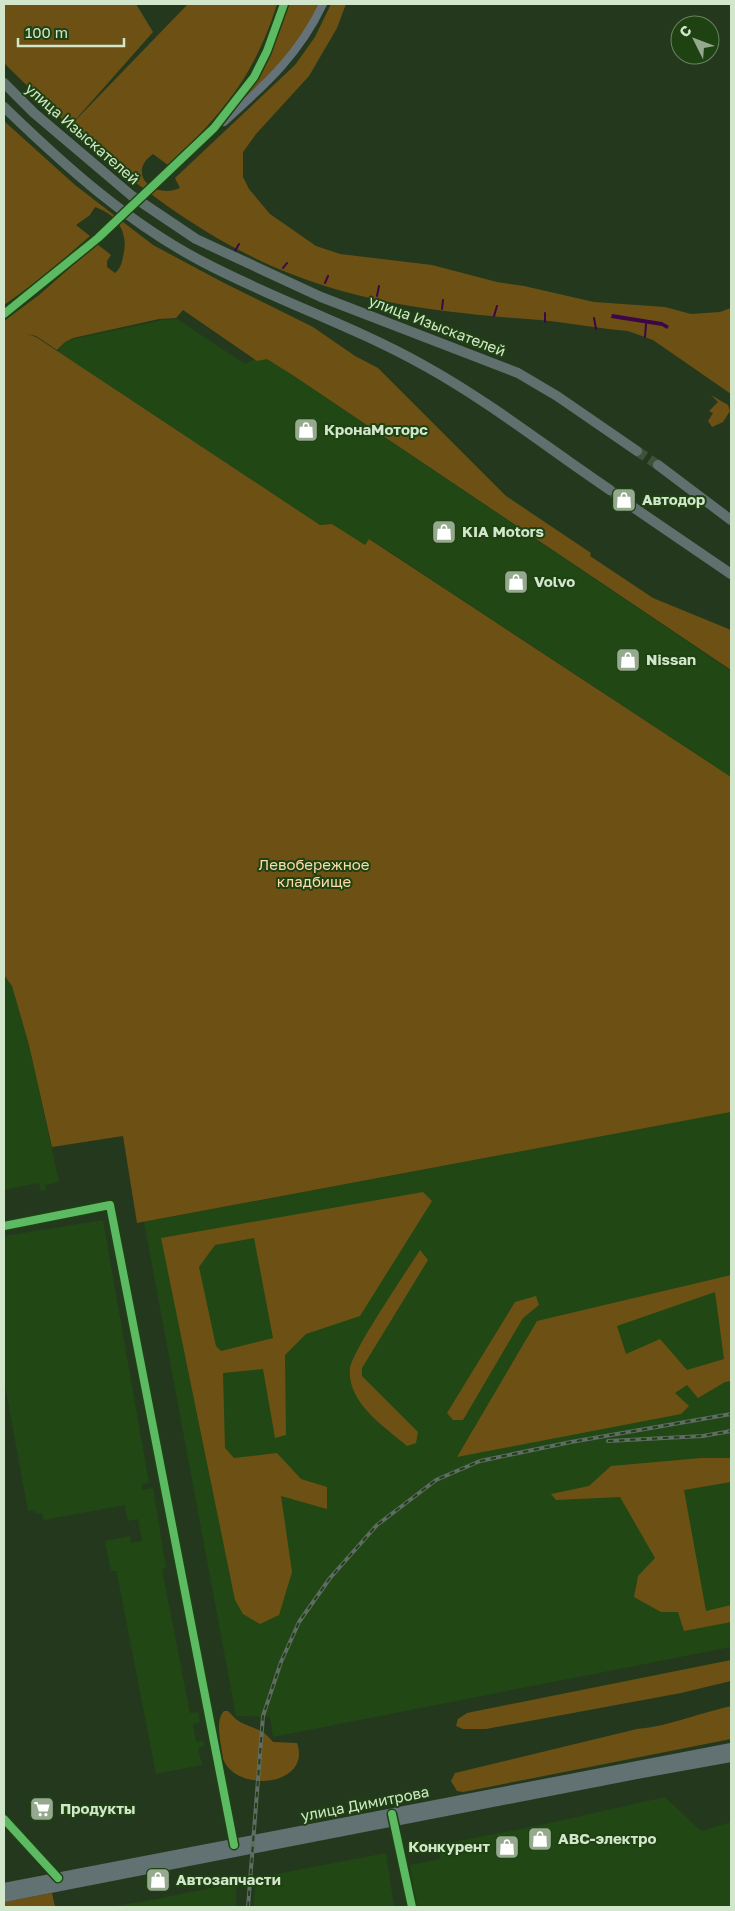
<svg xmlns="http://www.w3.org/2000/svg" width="735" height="1911" viewBox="0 0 735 1911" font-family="'Golos Text',sans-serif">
<rect width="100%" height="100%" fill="#24381e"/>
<path fill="#214714" d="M177 319 245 364 263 355 731 671V777L370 539 365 545 332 524 320 525 57 352 65 342 73 339 163 320Z
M4 975 12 986 29 1045 59 1182 45 1185 46 1190 41 1191 39 1183 4 1190Z
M731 1112V1647L273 1737 270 1717 236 1716 144 1222Z
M103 1220 149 1483 142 1484V1490L153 1488 166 1568 162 1569 190 1713 198 1712 200 1722 193 1724 196 1742 204 1741 205 1746 198 1748 202 1765 156 1774 119 1584 116 1571H111L105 1541 130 1536 131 1543 142 1541 138 1519 128 1521 125 1505 44 1520 42 1513 36 1514 35 1510 28 1511 4 1380V1236Z
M665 1797 701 1831 731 1822V1907H417L410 1865 440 1859 438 1845 541 1825Z
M386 1853 394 1907H253L256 1878Z
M236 1883V1907L113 1906 141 1902Z"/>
<path fill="#6d5114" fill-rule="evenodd" d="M4 4H136L153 32 69 127 188 4H277C255 75 222 115 168 165L153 154C125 174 155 200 180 188L175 178 295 65 315 37 331 4H346L337 28 309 76 256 134 243 152V177L249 189 270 214 316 246 340 254 432 265 497 282 524 286 594 302 665 307 691 314 720 312 731 308V394L653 340 628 331C594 328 561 321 527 319 460 314 387 306 322 285 194 244 98 156 4 63Z
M286 4H320L295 49 239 104 272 46Z
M4 121 75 185 153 245 224 283 313 327 355 356 378 368 506 496 591 553 590 556 653 598 731 630V670L294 376 267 359 257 361 183 310 176 318 159 319 73 338 65 342 57 350 36 336 27 334 36 337 320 525 332 524 365 545 369 539 731 777V1112L137 1223 123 1136 52 1147 29 1045 12 986 4 975V321L39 295 97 244 111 255 107 261V267L115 273C122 267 122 261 124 252 128 231 116 214 95 207L90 215 76 225 90 236 43 277 4 305Z
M711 395 728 405 730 411 723 422 712 427 708 421 713 413 709 411 718 402Z
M423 1192 432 1201 360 1316 306 1334 285 1355 286 1435 275 1438 263 1369 223 1373 225 1448 234 1458 277 1453 301 1479 327 1487V1509L281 1496 292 1572 279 1615 260 1624 243 1614 235 1600 161 1238ZM254 1238 273 1338 221 1351 216 1346 199 1267 215 1245Z
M420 1250 428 1260 362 1368V1376L418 1432 416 1443 407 1446C385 1427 347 1403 350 1369 351 1353 408 1269 420 1250Z
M731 1275V1381L725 1382 698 1398 687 1385 675 1393 689 1406 681 1414 457 1457 537 1321ZM715 1292 724 1359 687 1370 660 1339 626 1354 617 1326Z
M536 1296 539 1305 523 1318 463 1420H453L447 1413 515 1302Z
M701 1458H731V1482L684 1490 706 1611 731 1605V1622L684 1631 678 1612H661L634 1597 638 1576 655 1558 620 1497 556 1500 551 1494 589 1486 611 1466Z
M731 1660V1681L681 1693 486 1729H463L456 1726 458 1719 467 1713Z
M731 1706V1739L463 1792 457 1791 451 1781 455 1773 637 1729C670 1726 699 1713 731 1706Z
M224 1711H228C231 1714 235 1719 240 1722 253 1729 263 1728 273 1742L297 1743C312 1786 237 1794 223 1759 222 1745 214 1722 224 1711Z
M52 1893 55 1907H4V1902Z"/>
<path fill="#3c0648" d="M612 314 662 322 669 326 667 329 662 326 611 318Z"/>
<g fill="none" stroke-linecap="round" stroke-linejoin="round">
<path stroke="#3c0648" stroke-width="2" d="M235 251 239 244
M283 268 287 263
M325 283 328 276
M377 296 379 286
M442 309 443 300
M545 313V322
M494 316 497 306
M594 318 596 329
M645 337 646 324"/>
<path stroke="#3e5238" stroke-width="10" stroke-dasharray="10 5" stroke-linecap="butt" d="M637 451 658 465
M610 490 630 505"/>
<path stroke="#66727a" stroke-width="6" d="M4 1226 110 1205 234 1845
M4 1819 58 1878
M393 1820 412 1907"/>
<path stroke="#66727a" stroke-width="8" d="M224 122C265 85 299 55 323 4
M4 314 98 238 214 128 254 77 267 51 284 4"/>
<path stroke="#627172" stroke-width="10" d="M4 1888 731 1748
M4 1897 642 1773 731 1757"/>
<path stroke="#60706e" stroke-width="10" d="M4 83 34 113 132 196 196 239 321 297 518 373 557 396 637 451
M4 107C64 165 128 223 203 262 275 300 354 326 425 366 490 402 549 449 610 490
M658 465 731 520
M630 505 731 574"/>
<defs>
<path id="rail" d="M608 1441 703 1436 731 1431
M248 1907 263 1716 281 1662 299 1622 330 1578 377 1525 436 1480 480 1461 571 1442 731 1414"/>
</defs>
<use href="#rail" stroke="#5f6b64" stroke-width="4"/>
<use href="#rail" stroke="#1f4213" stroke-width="2" stroke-dasharray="5.5" stroke-linecap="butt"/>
<defs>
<path id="cycleway" d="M4 314 98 238 214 128 254 77 267 51 284 4
M4 1226 110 1205 234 1845
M392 1814 412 1907
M4 1819 58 1878"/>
</defs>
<use href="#cycleway" stroke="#1f4213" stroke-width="11"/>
<use href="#cycleway" stroke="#5cba63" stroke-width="8"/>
</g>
<defs>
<symbol id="shop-square" viewBox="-11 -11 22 22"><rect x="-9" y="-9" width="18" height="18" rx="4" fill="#95a98e" stroke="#1f4213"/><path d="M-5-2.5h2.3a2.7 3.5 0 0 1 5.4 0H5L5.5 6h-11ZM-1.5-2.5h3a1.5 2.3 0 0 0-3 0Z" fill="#fff"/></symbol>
<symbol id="supermarket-square" viewBox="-11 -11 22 22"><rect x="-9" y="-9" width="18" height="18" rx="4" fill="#95a98e" stroke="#1f4213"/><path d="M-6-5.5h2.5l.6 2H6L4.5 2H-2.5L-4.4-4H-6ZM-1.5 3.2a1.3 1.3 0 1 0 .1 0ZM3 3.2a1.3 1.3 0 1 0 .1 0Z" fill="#fff"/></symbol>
</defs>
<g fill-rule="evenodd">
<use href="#shop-square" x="292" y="416" width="28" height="28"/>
<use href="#shop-square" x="610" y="486" width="28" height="28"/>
<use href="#shop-square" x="430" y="518" width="28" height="28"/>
<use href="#shop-square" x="502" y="568" width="28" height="28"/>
<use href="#shop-square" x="614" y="646" width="28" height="28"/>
<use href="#supermarket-square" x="28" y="1795" width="28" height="28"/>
<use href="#shop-square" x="526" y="1825" width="28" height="28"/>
<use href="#shop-square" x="493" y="1833" width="28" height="28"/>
<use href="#shop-square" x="144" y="1866" width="28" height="28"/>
</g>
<g text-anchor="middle" stroke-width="4" stroke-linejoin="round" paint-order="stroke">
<g font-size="15" fill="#d2e6cb" stroke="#1f4213">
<text transform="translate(82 134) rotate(41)" y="5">улица Изыскателей</text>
<text transform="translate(437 326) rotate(21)" y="5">улица Изыскателей</text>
<text transform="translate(365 1804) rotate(-11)" y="5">улица Димитрова</text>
</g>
<g font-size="15" font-weight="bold" fill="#d2e6cb" stroke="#1f4213" text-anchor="start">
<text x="324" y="435">КронаМоторс</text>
<text x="642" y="505">Автодор</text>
<text x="462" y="537">KIA Motors</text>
<text x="534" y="587">Volvo</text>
<text x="646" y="665">Nissan</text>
<text x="60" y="1814">Продукты</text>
<text x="558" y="1844">АВС-электро</text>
<text x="490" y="1852" text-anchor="end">Конкурент</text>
<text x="176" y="1885">Автозапчасти</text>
</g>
<g font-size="15" fill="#fcdba7" stroke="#1f4213">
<text x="314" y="870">Левобережное<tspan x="314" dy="17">кладбище</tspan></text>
</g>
</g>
<rect width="735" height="1911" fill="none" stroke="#d2e6cb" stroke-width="10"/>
<g transform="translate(695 40) rotate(312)"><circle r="24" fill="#1f4213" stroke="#67845d"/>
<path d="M0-4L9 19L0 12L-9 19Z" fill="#95a98e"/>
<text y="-8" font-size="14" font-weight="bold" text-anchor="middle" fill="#d2e6cb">С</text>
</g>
<path d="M18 38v8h106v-8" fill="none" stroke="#d2e6cb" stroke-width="2.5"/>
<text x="25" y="38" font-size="15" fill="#d2e6cb" stroke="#1f4213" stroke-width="4" paint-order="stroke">100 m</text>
</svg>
